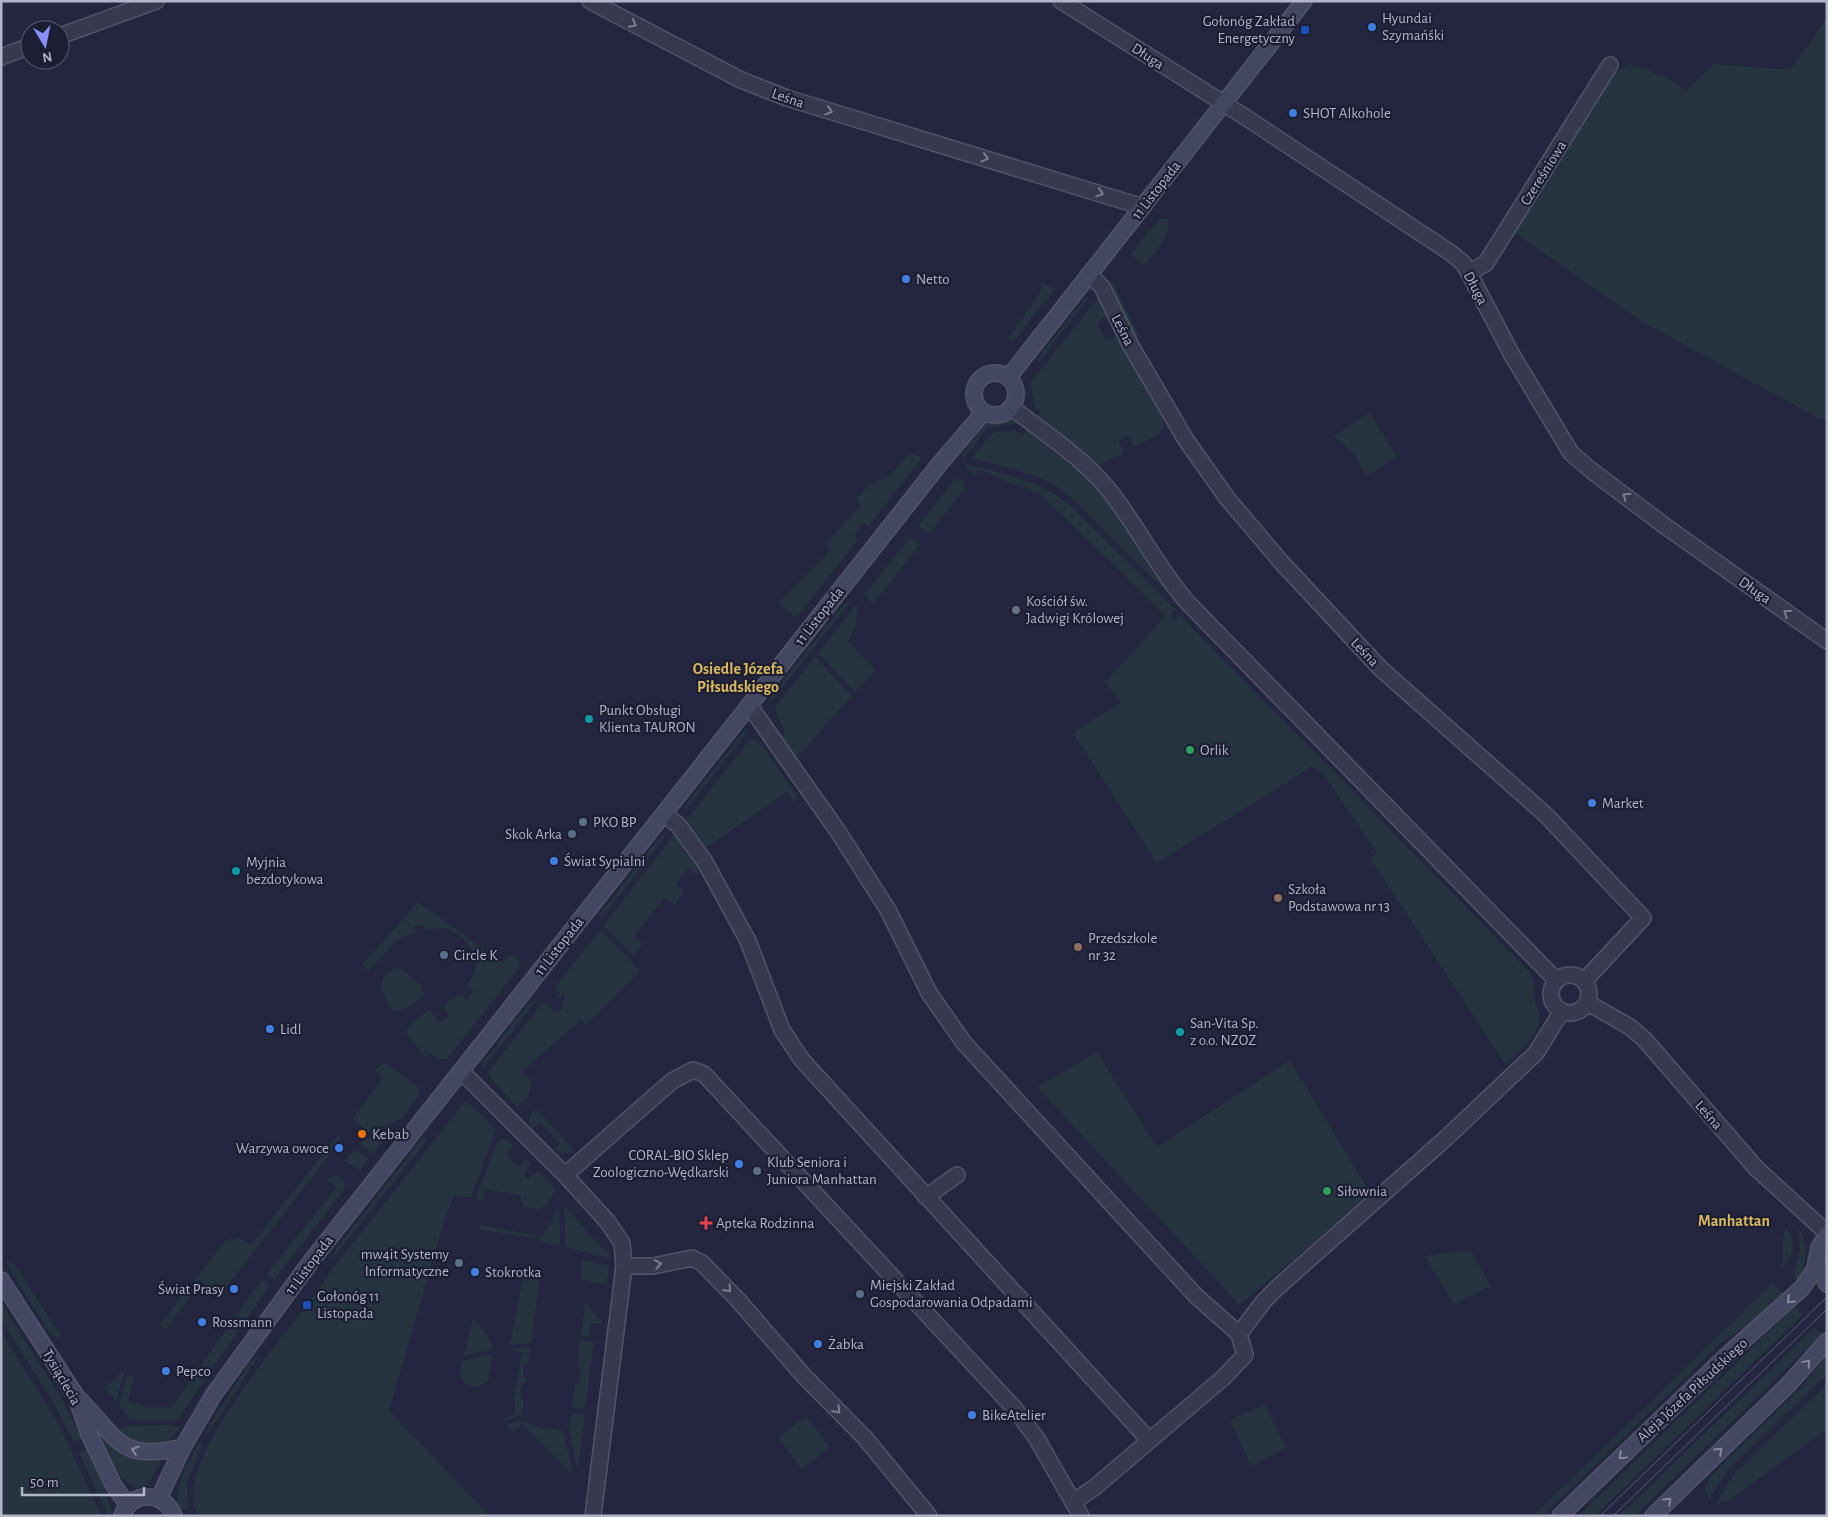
<svg xmlns="http://www.w3.org/2000/svg" width="1828" height="1517" viewBox="0 0 1828 1517" font-family="'Alegreya Sans',sans-serif">
<rect width="100%" height="100%" fill="#23263e"/>
<path fill="#25343f" d="M1827 17V420L1816 417 1641 321 1512 231 1615 73 1629 64 1666 77 1686 91 1714 64 1789 70 1809 45Z
M1160 218 1168 219C1172 236 1154 253 1144 265L1131 254Z
M1112 280 1140 338 1132 332 1109 284Z
M1042 284 1055 288 1015 340 1010 341 1008 338 1039 295Z
M1086 297 1088 299 1039 362 1036 360Z
M1099 297 1106 315 1097 324 1106 340 1114 337 1119 338 1162 417 1164 426 1157 435 1134 447 1128 435 1118 440 1124 453 1099 465 1091 461 1036 417 1041 412 1034 407 1031 382Z
M1370 412 1397 457 1366 476 1354 454 1334 436Z
M1009 419 1019 423 988 427 962 461 963 453 984 426Z
M1027 429 1082 474 1105 497 1153 572 1179 604 1073 499 1050 482 1012 468 971 459 992 433 1015 430 1022 435Z
M916 454 922 458 868 526 864 523 854 536 858 539 796 618 779 603 831 550 825 544 862 505 856 499 870 484 889 476 908 455Z
M966 464C1005 474 1036 480 1069 504L1175 609 1170 616 1174 621 1180 615 1530 972C1536 983 1533 991 1535 1002 1536 1008 1540 1012 1540 1017 1540 1036 1517 1052 1505 1064L1370 858 1377 853 1324 775 1313 766 1157 863 1073 733 1121 702 1105 682 1166 616 1041 495 980 470 975 476 965 467Z
M957 477 963 481 965 488 929 534 918 526Z
M910 537 920 545 876 600 874 605 865 594Z
M851 601 769 704 772 695 844 604Z
M858 603 856 625 848 641 875 670 855 692 818 653Z
M815 657 852 696 803 750 795 756 781 736 786 732 778 718 775 707Z
M749 730 683 814 687 803 744 731Z
M751 738 763 746 798 797 794 802 787 792 706 848 714 859H711L685 822Z
M667 834 601 919 598 916 661 836Z
M675 834 697 863 698 876 688 868 676 884 684 892 675 904 664 898 634 936 643 944 633 956 604 925Z
M418 902 502 962 512 953 521 965 447 1059H439L428 1053 425 1057 406 1033 411 1023 430 1010 439 1023 449 1016 444 1007 448 1001 447 999 449 998 451 1000 459 994 467 1000 474 991 467 985C485 963 471 939 447 928L424 930 422 925 414 927 416 933 396 940 368 972 363 964Z
M601 929 640 971 586 1025 581 1020 523 1071 532 1082 527 1099 517 1107 491 1079 489 1071 543 1002 557 1013 564 1006 561 1003 566 997 562 994 558 1000 556 998 560 993 554 988 558 986V983Z
M400 968 422 986 424 996 405 1009 396 1011 390 1008 381 988C383 976 387 970 400 968Z
M537 1000 480 1072 483 1062 528 1004Z
M1097 1052 1157 1147 1290 1060 1366 1186 1365 1198 1240 1305 1037 1087Z
M385 1062 418 1087 419 1096 401 1119 369 1133 352 1119 343 1131 383 1078 374 1070Z
M468 1102 496 1129 471 1198 454 1195 445 1218 389 1411 490 1516H199C163 1464 304 1318 330 1272L464 1103Z
M536 1109 574 1150C568 1156 560 1153 553 1150L560 1143 540 1122 531 1130C528 1120 527 1116 536 1109Z
M395 1125 373 1154 359 1143Z
M338 1135 341 1138 331 1150 332 1152 220 1295 199 1280 197 1282 199 1285 194 1281 226 1240 239 1238 251 1245Z
M423 1137 427 1140 327 1266 336 1249Z
M505 1138 514 1146 506 1154 518 1167 526 1160 531 1164 523 1173 528 1179 538 1171 556 1189 546 1206 538 1209 524 1207 520 1195 482 1189 485 1201 475 1199 498 1141Z
M355 1149 368 1159 360 1170 345 1161Z
M335 1175 342 1179 346 1187 274 1280 266 1275 336 1188 327 1179Z
M566 1207 605 1252 609 1249 610 1259 566 1247 564 1209Z
M559 1208 560 1246 540 1241 539 1236H542Z
M479 1225 535 1235 534 1238 478 1229Z
M1787 1228C1798 1244 1792 1258 1780 1270 1786 1256 1778 1240 1787 1228Z
M1798 1228C1809 1244 1808 1267 1796 1282L1794 1277 1800 1248Z
M1470 1250 1491 1286 1454 1304 1424 1256Z
M582 1260 609 1266 607 1282 603 1284 581 1280Z
M5 1262H13L62 1337H56L50 1333Z
M525 1267 540 1276 531 1343 510 1345Z
M263 1280 270 1285 177 1420H131L119 1405 127 1375 134 1377 128 1400 136 1405 138 1402 144 1407H172L252 1293Z
M1772 1284 1784 1294 1762 1315 1722 1342 1543 1516H1533Z
M190 1285 196 1289 166 1329 160 1325Z
M1 1302 61 1398 82 1439 74 1442 50 1397 1 1320Z
M585 1302 602 1322V1324L591 1323 589 1337 581 1335Z
M1795 1306 1803 1315 1595 1516H1578Z
M473 1319 489 1338 493 1349 464 1356Z
M1815 1327 1822 1334 1635 1516H1619Z
M1 1331 59 1425 102 1516H1Z
M580 1340 594 1342 585 1409 572 1408 575 1383H579L581 1368 577 1367Z
M530 1347 528 1363H524L523 1377 527 1378 526 1383H522L520 1398H524L522 1414 505 1421 504 1418 516 1414 514 1399 522 1352 510 1350Z
M258 1354 259 1356 208 1433 205 1432 249 1363Z
M493 1354 488 1381 477 1387 465 1384 460 1374 462 1361Z
M1827 1354V1374L1729 1469 1709 1499 1705 1491 1709 1478 1800 1389Z
M125 1369 116 1402 105 1388Z
M1827 1384V1429L1727 1502 1716 1503 1734 1474Z
M1265 1404 1286 1448 1251 1466 1230 1420Z
M571 1413 585 1415 578 1470 569 1431Z
M806 1416 830 1447 802 1469 778 1437Z
M518 1420 539 1427 563 1431 574 1476 522 1424 512 1432 507 1425Z
M170 1425 180 1428 171 1439 158 1445 133 1444 118 1430 128 1426Z
M106 1437 132 1457 148 1462 161 1461 148 1485 137 1488 126 1482 118 1472 102 1440Z
M200 1441 203 1443 187 1484 188 1509H181C169 1493 192 1456 200 1441Z
M87 1449 107 1495 113 1516H108L79 1453Z"/>
<g fill="none" stroke-linecap="round" stroke-linejoin="round">
<defs>
<path id="street" d="M590 1 741 80 787 98 1143 207
M1061 1 1239 113 1451 253 1463 263 1469 273 1512 355 1571 453 1592 471 1665 526 1827 641
M60 36 156 1
M1 57 30 46
M1469 273 1486 263 1610 65
M1089 274 1102 287 1131 346 1186 440 1227 498 1282 563 1381 669 1546 815 1643 918 1585 980
M1011 407C1043 432 1082 457 1108 489 1137 525 1157 567 1187 602L1556 980
M749 705 839 833 888 910 929 993 964 1043 1196 1296 1239 1334 1264 1301 1279 1286 1445 1139 1536 1053 1562 1011
M664 814 678 825 705 862 748 941 782 1030 802 1060 1149 1440
M1551 994a19 19 0 1 1 38 0a19 19 0 1 1-38 0Z
M1588 1003 1630 1027 1645 1040 1756 1168 1827 1233
M461 1071 565 1175 607 1221 622 1243 624 1266 593 1516
M565 1175 672 1081 693 1070 704 1074 1015 1409 1037 1439 1081 1516
M926 1197 957 1175
M624 1266H653L692 1258 702 1263 738 1300 803 1375 865 1438 929 1516
M1073 1502 1095 1487 1223 1378 1245 1355 1239 1334"/>
<path id="secondary" d="M974 394a21 21 0 1 1 42 0a21 21 0 1 1-42 0Z
M1008 378 1304 1
M1816 1261 1827 1284
M1 1280 76 1396 89 1434 114 1486 128 1505
M79 1399C118 1439 121 1463 183 1447
M159 1498 183 1447 214 1394 312 1260 941 462 984 412
M122 1516C130 1490 165 1491 174 1516
M1560 1516 1725 1357 1802 1288 1815 1269 1819 1248 1827 1234
M1653 1516 1788 1385 1827 1341"/>
</defs>
<use href="#street" stroke="#525469" stroke-width="18"/>
<use href="#secondary" stroke="#525469" stroke-width="18"/>
<use href="#street" stroke="#37394e" stroke-width="15"/>
<use href="#secondary" stroke="#444761" stroke-width="15"/>
<path stroke="#585c75" stroke-width="1" d="M1600 1516 1827 1297
M1613 1516 1827 1309"/>
</g>
<defs><path id="oneway-chevron" d="M-2-3.5L2.5 0L-2 3.5" fill="none" stroke-width="1.6" stroke-linecap="round" stroke-linejoin="round" transform="scale(1.25)"/></defs>
<g stroke="#7b7d92">
<use href="#oneway-chevron" transform="translate(633 24) rotate(28)"/>
<use href="#oneway-chevron" transform="translate(829 111) rotate(17)"/>
<use href="#oneway-chevron" transform="translate(985 158) rotate(17)"/>
<use href="#oneway-chevron" transform="translate(1100 193) rotate(18)"/>
<use href="#oneway-chevron" transform="translate(1626 496) rotate(-144)"/>
<use href="#oneway-chevron" transform="translate(1787 613) rotate(-145)"/>
<use href="#oneway-chevron" transform="translate(658 1264) rotate(-10)"/>
<use href="#oneway-chevron" transform="translate(728 1289) rotate(48)"/>
<use href="#oneway-chevron" transform="translate(837 1410) rotate(46)"/>
</g>
<g stroke="#86889f">
<use href="#oneway-chevron" transform="translate(1790 1300) rotate(136)"/>
<use href="#oneway-chevron" transform="translate(1807 1363) rotate(-50)"/>
<use href="#oneway-chevron" transform="translate(135 1450) rotate(-161)"/>
<use href="#oneway-chevron" transform="translate(1719 1451) rotate(-44)"/>
<use href="#oneway-chevron" transform="translate(1622 1456) rotate(136)"/>
<use href="#oneway-chevron" transform="translate(1668 1501) rotate(-44)"/>
</g>
<g fill="#3f7fe0" stroke="#1c1e33" stroke-width="2">
<circle cx="1372" cy="27" r="5"/>
<circle cx="1293" cy="113" r="5"/>
<circle cx="906" cy="279" r="5"/>
<circle cx="1592" cy="803" r="5"/>
<circle cx="554" cy="861" r="5"/>
<circle cx="270" cy="1029" r="5"/>
<circle cx="339" cy="1148" r="5"/>
<circle cx="739" cy="1164" r="5"/>
<circle cx="475" cy="1272" r="5"/>
<circle cx="234" cy="1289" r="5"/>
<circle cx="202" cy="1322" r="5"/>
<circle cx="818" cy="1344" r="5"/>
<circle cx="166" cy="1371" r="5"/>
<circle cx="972" cy="1415" r="5"/>
</g>
<g fill="#1a4fb4" stroke="#1c1e33" stroke-width="2">
<rect x="1300" y="25" width="10" height="10" rx="2.5"/>
<rect x="302" y="1300" width="10" height="10" rx="2.5"/>
</g>
<circle fill="#6b7280" stroke="#1c1e33" stroke-width="2" cx="1016" cy="610" r="5"/>
<g fill="#0f9aa8" stroke="#1c1e33" stroke-width="2">
<circle cx="589" cy="719" r="5"/>
<circle cx="236" cy="871" r="5"/>
<circle cx="1180" cy="1032" r="5"/>
</g>
<g fill="#2e9e5b" stroke="#1c1e33" stroke-width="2">
<circle cx="1190" cy="750" r="5"/>
<circle cx="1327" cy="1191" r="5"/>
</g>
<g fill="#5c6f8a" stroke="#1c1e33" stroke-width="2">
<circle cx="583" cy="822" r="5"/>
<circle cx="572" cy="834" r="5"/>
<circle cx="444" cy="955" r="5"/>
<circle cx="757" cy="1171" r="5"/>
<circle cx="459" cy="1263" r="5"/>
<circle cx="860" cy="1294" r="5"/>
</g>
<g fill="#8d6e63" stroke="#1c1e33" stroke-width="2">
<circle cx="1278" cy="898" r="5"/>
<circle cx="1078" cy="947" r="5"/>
</g>
<circle fill="#e8710a" stroke="#1c1e33" stroke-width="2" cx="362" cy="1134" r="5"/>
<path fill="#e0444e" stroke="#1c1e33" stroke-width="2" d="M703.5 1215.5h5v5h5v5h-5v5h-5v-5h-5v-5h5z"/>
<g text-anchor="middle" stroke-width="4.5" stroke-linejoin="round" paint-order="stroke">
<g font-size="15" fill="#b2b4c9" stroke="#1c1e33" text-anchor="start">
<text x="1382" y="23">Hyundai<tspan x="1382" dy="17">Szymańśki</tspan></text>
<text x="1295" y="26" text-anchor="end">Gołonóg Zakład<tspan x="1295" dy="17">Energetyczny</tspan></text>
<text x="1303" y="118">SHOT Alkohole</text>
<text x="916" y="284">Netto</text>
<text x="1026" y="606">Kościół św.<tspan x="1026" dy="17">Jadwigi Królowej</tspan></text>
<text x="599" y="715">Punkt Obsługi<tspan x="599" dy="17">Klienta TAURON</tspan></text>
<text x="1200" y="755">Orlik</text>
<text x="1602" y="808">Market</text>
<text x="593" y="827">PKO BP</text>
<text x="562" y="839" text-anchor="end">Skok Arka</text>
<text x="564" y="866">Świat Sypialni</text>
<text x="246" y="867">Myjnia<tspan x="246" dy="17">bezdotykowa</tspan></text>
<text x="1288" y="894">Szkoła<tspan x="1288" dy="17">Podstawowa nr 13</tspan></text>
<text x="1088" y="943">Przedszkole<tspan x="1088" dy="17">nr 32</tspan></text>
<text x="454" y="960">Circle K</text>
<text x="1190" y="1028">San-Vita Sp.<tspan x="1190" dy="17">z o.o. NZOZ</tspan></text>
<text x="280" y="1034">Lidl</text>
<text x="372" y="1139">Kebab</text>
<text x="329" y="1153" text-anchor="end">Warzywa owoce</text>
<text x="729" y="1160" text-anchor="end">CORAL-BIO Sklep<tspan x="729" dy="17">Zoologiczno-Wędkarski</tspan></text>
<text x="767" y="1167">Klub Seniora i<tspan x="767" dy="17">Juniora Manhattan</tspan></text>
<text x="1337" y="1196">Siłownia</text>
<text x="716" y="1228">Apteka Rodzinna</text>
<text x="449" y="1259" text-anchor="end">mw4it Systemy<tspan x="449" dy="17">Informatyczne</tspan></text>
<text x="485" y="1277">Stokrotka</text>
<text x="870" y="1290">Miejski Zakład<tspan x="870" dy="17">Gospodarowania Odpadami</tspan></text>
<text x="224" y="1294" text-anchor="end">Świat Prasy</text>
<text x="317" y="1301">Gołonóg 11<tspan x="317" dy="17">Listopada</tspan></text>
<text x="212" y="1327">Rossmann</text>
<text x="828" y="1349">Żabka</text>
<text x="176" y="1376">Pepco</text>
<text x="982" y="1420">BikeAtelier</text>
</g>
<g font-size="15" fill="#b2b4c9" stroke="#1c1e33">
<text transform="translate(1148 56) rotate(33)" y="5">Długa</text>
<text transform="translate(788 98) rotate(19)" y="5">Leśna</text>
<text transform="translate(1543 173) rotate(-58)" y="5">Czereśniowa</text>
<text transform="translate(1156 190) rotate(-52)" y="5">11 Listopada</text>
<text transform="translate(1476 288) rotate(62)" y="5">Długa</text>
<text transform="translate(1123 330) rotate(63)" y="5">Leśna</text>
<text transform="translate(1755 590) rotate(35)" y="5">Długa</text>
<text transform="translate(819 616) rotate(-52)" y="5">11 Listopada</text>
<text transform="translate(1365 652) rotate(46)" y="5">Leśna</text>
<text transform="translate(559 946) rotate(-52)" y="5">11 Listopada</text>
<text transform="translate(1709 1115) rotate(49)" y="5">Leśna</text>
<text transform="translate(309 1265) rotate(-53)" y="5">11 Listopada</text>
<text transform="translate(62 1377) rotate(60)" y="5">Tysiąclecia</text>
<text transform="translate(1692 1390) rotate(-43)" y="5">Aleja Józefa Piłsudskiego</text>
</g>
<g font-size="16" font-weight="bold" fill="#d9b85e" stroke="#1c1e33">
<text x="738" y="674">Osiedle Józefa<tspan x="738" dy="18">Piłsudskiego</tspan></text>
<text x="1734" y="1226">Manhattan</text>
</g>
</g>
<rect width="1828" height="1517" fill="none" stroke="#b2b4c9" stroke-width="5"/>
<g transform="translate(45 45) rotate(170)"><circle r="24" fill="#1c1e33" stroke="#585a6f"/>
<path d="M0-4L9 19L0 12L-9 19Z" fill="#858ffc"/>
<text y="-8" font-size="14" font-weight="bold" text-anchor="middle" fill="#b2b4c9">N</text>
</g>
<path d="M22 1487v8h122v-8" fill="none" stroke="#b2b4c9" stroke-width="2.5"/>
<text x="30" y="1487" font-size="15" fill="#b2b4c9" stroke="#1c1e33" stroke-width="4" paint-order="stroke">50 m</text>
</svg>
